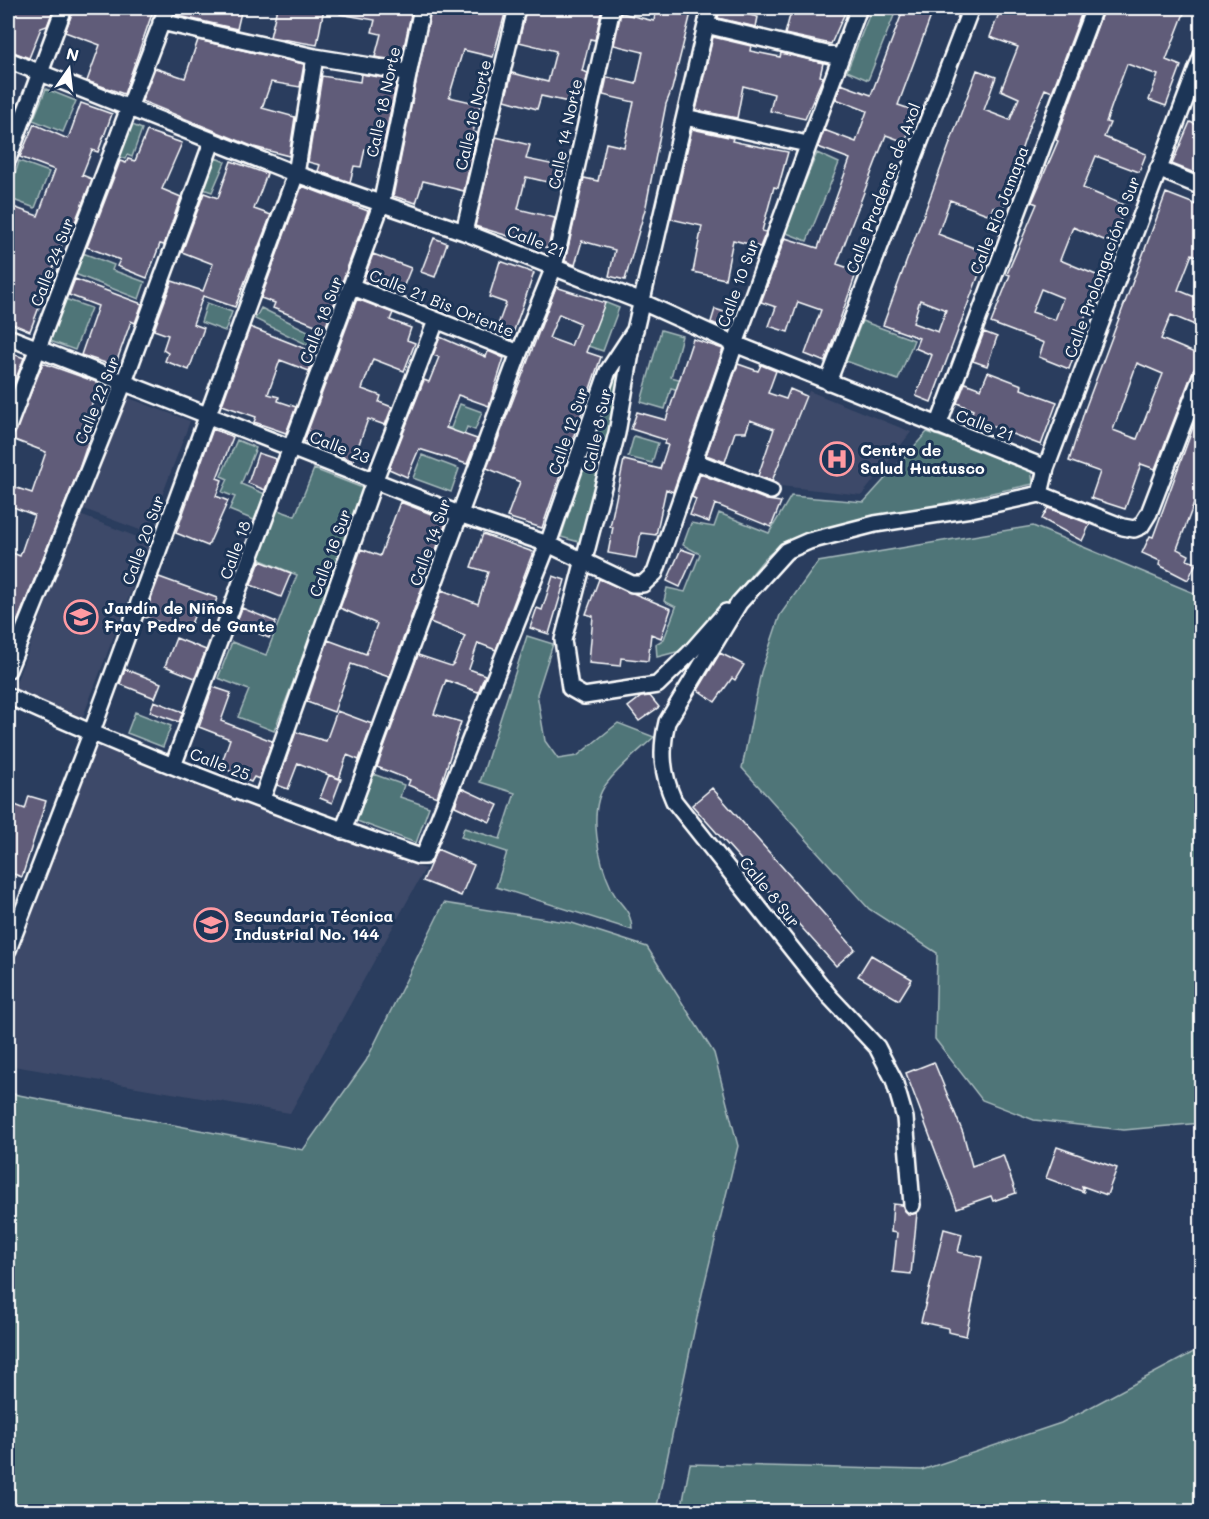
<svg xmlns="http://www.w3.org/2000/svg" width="1209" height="1519" viewBox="0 0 1209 1519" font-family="Mali,sans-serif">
<rect width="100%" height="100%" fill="#2a3d5e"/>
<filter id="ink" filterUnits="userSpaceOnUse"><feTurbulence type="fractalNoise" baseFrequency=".0167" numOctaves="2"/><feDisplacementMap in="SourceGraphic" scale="12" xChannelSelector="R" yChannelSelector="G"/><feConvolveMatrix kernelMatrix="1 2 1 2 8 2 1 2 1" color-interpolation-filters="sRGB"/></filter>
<g filter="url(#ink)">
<path fill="#3e4a69" d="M809 391 911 432 862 495 772 485Z
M126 397 190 421 148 533 84 509Z
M80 515 150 542 82 719 12 693Z
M94 744 425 869 290 1113 8 1065V980Z"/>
<path fill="#4f7578" stroke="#a7babc" stroke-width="1.5" d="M872 8H897L868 80 847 71Z
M46 89 76 101 63 132 33 120Z
M130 124 142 129 132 157 127 155 125 159 117 156Z
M817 153 839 163 807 241 784 232Z
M216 158 225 162 212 192 203 189Z
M19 161 49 172 35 208 8 198Z
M83 253 114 265 112 270 145 282 139 299 75 274Z
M65 299 91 308 75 350 50 341Z
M604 302 619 308 603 351 588 346Z
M207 303 232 312 225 331 201 322Z
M261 308 314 334 308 345 255 319Z
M862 321 914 340 898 380 846 361Z
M661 330 682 336 671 377 709 387 706 397 671 388 665 409 641 402Z
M620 366C622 425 596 486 579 542L561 537 607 395Z
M460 404 482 412 475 430 467 427 462 441 443 433 445 427 451 428Z
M927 432 1031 468 1033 484 808 533 782 544 765 558 733 597 680 651 657 657 656 644 664 639 676 607 664 601 667 588 685 592 700 554 683 545 691 523 714 527 719 513 769 533 791 496 864 502Z
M634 436 658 443 652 463 628 457Z
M237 440 256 448 241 484 265 494 254 520 229 510 235 497 222 492 228 479 221 476Z
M422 455 459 469 451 492 413 478Z
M314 469 368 490 274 731 238 717 249 690 218 678 232 642 266 655 297 575 256 558 275 509 295 516Z
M1033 526 1196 594 1201 587V1123L1124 1130 1034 1120 982 1100 935 1039 937 953 869 909 742 768 761 672 780 615 818 562Z
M527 636 553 644 537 694 545 741 558 759 577 756 618 723 654 737C638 752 620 766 607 783 586 808 599 863 612 890 621 908 631 908 632 930L496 887 507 852 461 837 464 828 500 839 515 793 480 782Z
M135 712 171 726 163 747 127 733Z
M373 774 404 785 400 797 429 807 416 843 357 821Z
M444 903 572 923 647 947 714 1053 738 1146 702 1294 656 1511H8V1093L303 1150 366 1061Z
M1201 1348V1511H681L690 1464 922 1470 1061 1423Z"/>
<path fill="#605c79" stroke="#fff" stroke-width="1.5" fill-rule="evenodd" d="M14 8H54L47 26 41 28 29 58 8 50V24Z
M74 8H154L124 94 87 81 100 45 65 32Z
M177 8H242L237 29 175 15Z
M277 8H324L317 45 270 37Z
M340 8 412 10 401 61 375 57 381 34 372 32 375 20 340 14Z
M431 8H495L506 10 493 57 463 50 449 97 480 104 473 132 477 133 464 191 423 181 416 203 393 196Z
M526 8 602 9 595 40 590 39 582 71 588 73 584 91 576 89 573 103 541 96 537 109 505 100 512 73 548 82 556 51 519 42Z
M656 8 692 9 672 89 666 104 646 206 625 280 609 276 615 250 582 241 575 265 565 261 584 178 598 181 606 143 624 147 634 102 603 95 607 77 636 84 643 52 614 45 621 13 654 21Z
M720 8 758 17 756 27 718 18Z
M792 8H847L831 44 785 34Z
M904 8H934L898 105 916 111 905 142 886 135 853 221 837 264 857 271 825 362 805 354 821 310 798 302 788 332 769 326 776 307 761 302 785 238 818 248 850 159 818 147 824 130 856 142 867 111 836 99 841 84 871 95Z
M1001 8H1070L1082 12 1052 92 1045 89 1029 127 1017 163 1019 164 1002 210 993 207 990 215 950 200 938 234 987 253 931 402 916 396 932 355 915 348 919 338 883 325 977 70 996 77 984 110 1010 120 1019 98 1001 90 1018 47 990 37ZM920 300 946 310 938 332 913 323Z
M1104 8H1186L1166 60 1181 66 1166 106 1149 100 1158 75 1127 64 1118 88 1106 122 1110 123 1104 137 1146 154 1139 172 1096 156 1083 188 1126 206 1111 243 1073 227 1060 260 1101 277 1080 329 1083 330 1069 369 1039 357 1044 343 991 323 1010 275 1007 274 1037 204 1032 202 1058 141 1056 140ZM1041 289 1063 298 1055 320 1032 312Z
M713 37 751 46 750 51 780 57 781 53 823 63 820 76 823 77 805 119 770 111 774 94 743 86 737 118 696 110Z
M198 40 304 64 300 87 271 82 262 108 295 117 289 156 254 147 142 101 155 68 185 78Z
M361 74 397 80 382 153 365 149 361 167 354 166 350 182 318 171 320 165 308 162 322 76 360 82Z
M81 103 112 114 98 152 92 150 82 175 92 179 68 240 64 239 52 271 56 272 50 288 47 286 30 331 8 322V301L13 286 8 284V205L38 216 55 170 20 157 34 124 68 139Z
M1190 122 1202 127V176L1172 164Z
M692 129 733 138 732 141 741 143 788 152 778 188 774 187 762 231 766 232 760 247 733 240 725 279 693 272 702 226 671 219Z
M147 131 182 143 162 189 181 197 164 245 160 244 147 278 117 266 120 260 87 247 120 161 126 163 128 159 135 161Z
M496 137 530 145 526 159 560 166 556 184 526 177 518 209 555 218 548 248 475 226Z
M231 161 267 174 254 209 271 215 235 307 203 296 193 324 204 328 189 370 165 361 168 353 163 350 168 335 154 330 172 281 203 291 213 264 182 252 204 193 218 198Z
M302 186 368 211 325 329 273 308 275 303 261 298Z
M1166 193 1202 207V258L1192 254 1178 290 1202 300V328L1171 315 1161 339 1202 356V364L1193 371 1155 469 1141 464 1125 509 1091 498 1100 472 1069 461 1085 409ZM1137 363 1163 374 1137 439 1113 430Z
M434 238 447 243 435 277 421 272Z
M373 254 411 268 400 295 363 281Z
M500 261 534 273 511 339 495 333 506 303 489 297Z
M75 279 142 304 135 323 131 321 115 366 81 355 98 306 69 295Z
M556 287 605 303 586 352 601 357 542 528 507 517 520 482 487 468ZM559 314 580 323 571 346 549 338Z
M357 299 393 313 390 320 411 328 407 340 415 343 404 371 373 359 362 389 381 396 379 402 392 407 385 425 368 419 353 461 304 441Z
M715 309 734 315 729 330 711 322Z
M250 327 316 353 309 371 280 360 268 394 279 397 278 401 296 407 286 433 254 422 256 417 222 405Z
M984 332 997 337 987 366 973 361Z
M440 337 486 357 488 351 504 358 489 406 458 395 446 428 477 439 467 464 419 449 407 477 389 469 424 380 429 382 439 357 433 355Z
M693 339 723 349 673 492 666 489 656 535 641 533 636 558 608 553 613 527H610L624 460 660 469 668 445 664 444 666 440 631 429 637 412 666 420Z
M8 352 24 358 11 391 8 390Z
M43 363 99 383 91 407 99 410 79 469 9 642 8 559 10 552 20 556 34 515 8 505V485L32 493 46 452 12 439Z
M738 364 758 371 761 365 776 371 768 393 786 399 790 389 806 396 772 481 758 476 774 429 750 420 746 432H735L725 462 706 455Z
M988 372 1022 385 1021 389 1057 402 1041 445 970 418 973 410 957 403 965 383 981 389Z
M1202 403V494L1198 493 1177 549 1189 555 1187 560 1196 563 1188 580 1159 565 1160 561 1142 553 1150 536 1153 537Z
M213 429 233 437 217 478 222 480 216 496 228 501 208 546 176 533Z
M258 453 276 459 265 490 248 483Z
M700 474 767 500 781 502 771 527 715 504 709 522 690 515 696 499 692 497Z
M400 502 447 520 389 677 351 664 334 712 307 702 328 640 366 654 377 624 340 608 361 549 380 556Z
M1048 508 1090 524 1082 541 1042 519Z
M483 534 533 552 496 650 478 643 469 669 485 675 478 692 446 680 434 714 461 722 437 797 408 785 410 780 377 767 418 655 451 666 454 663 465 636 430 622 442 590 478 604 488 572 471 567Z
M681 549 695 554 680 587 667 581Z
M260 561 291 573 281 597 251 585Z
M553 576 565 580 549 634 530 628 537 608 542 610Z
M159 577 217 598 211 616 196 611 188 632 144 617Z
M599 579 671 609 661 638 651 634 648 661 621 658 620 666 589 663 593 616 586 614Z
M242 608 276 622 269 638 236 624Z
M176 638 206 650 195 678 165 666Z
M720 653 744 665 735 680 732 678 715 702 698 690Z
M125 669 161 683 155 698 120 684Z
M213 687 231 693 221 721 272 741 259 779 254 777 251 782 239 777 240 774 220 768 230 739 199 727Z
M650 696 659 707 639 721 628 707 641 697Z
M154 701 183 712 179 722 150 712Z
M337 711 372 724 359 760 347 755 339 779 298 763 288 789 277 785 296 732 326 741Z
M329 775 341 779 332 803 320 798Z
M461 788 498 805 490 822 455 806Z
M712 788 855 949 836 966 692 805Z
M29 796 46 801 22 877 8 872V802L25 809Z
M437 849 474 865 461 896 423 881Z
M871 955 912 979 899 1000 858 976Z
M934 1062 963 1133 972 1166 1003 1155 1016 1193 993 1201 991 1196 957 1208 906 1073Z
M1057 1147 1117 1168 1107 1195 1082 1186 1084 1192 1046 1178Z
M893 1204 902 1205 908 1214 917 1213 911 1274 893 1272 897 1233 891 1232Z
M944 1229 962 1234 958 1252 982 1257 966 1336 948 1332V1328L921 1322Z"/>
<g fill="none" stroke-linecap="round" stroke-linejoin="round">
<defs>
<path id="street" d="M161 22 315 57 407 72
M706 25 839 57
M8 60 296 174 464 232 642 302 735 344 1046 468
M685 117 807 144
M8 159 64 8
M1158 169 1202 187
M464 232 517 8
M353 287 519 353
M634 336 617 433 563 640 570 688 584 696 657 685 689 654 726 612
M8 337 459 514 548 544 632 584H643L655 573 735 344 859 8
M828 382 971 8
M938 426 1094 8
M8 427 167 8
M694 461 771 491
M1040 494 1046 468 1202 55
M1040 494 1123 527 1134 529 1141 526 1149 513 1202 374
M8 670 124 382 212 142
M8 696C141 756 279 809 418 856H424L548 544 608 371 635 330 710 8
M173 766 381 205 422 8
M262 799 375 479 436 321
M343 831 519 353 554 267 612 8
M8 950 91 734 296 174 315 57
M912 1205 905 1118 894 1080 877 1047 830 997 674 801C662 774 660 751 667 722L739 603 786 551 809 541 875 524 971 509 1040 494"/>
</defs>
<use href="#street" stroke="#fff" stroke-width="20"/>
<use href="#street" stroke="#1d3557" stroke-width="15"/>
</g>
</g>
<defs>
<symbol id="hospital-ring" viewBox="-11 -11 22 22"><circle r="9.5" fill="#1d3557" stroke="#ff9aa2" stroke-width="1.5"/><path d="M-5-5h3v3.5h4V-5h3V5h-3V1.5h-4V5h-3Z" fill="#ff9aa2"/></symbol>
<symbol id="school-ring" viewBox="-11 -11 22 22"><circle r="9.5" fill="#1d3557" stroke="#ff9aa2" stroke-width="1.5"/><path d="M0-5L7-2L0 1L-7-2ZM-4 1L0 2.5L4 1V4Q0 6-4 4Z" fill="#ff9aa2"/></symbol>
</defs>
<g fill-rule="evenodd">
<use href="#hospital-ring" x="818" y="440" width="38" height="38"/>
<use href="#school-ring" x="62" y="598" width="38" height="38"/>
<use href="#school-ring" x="192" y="906" width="38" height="38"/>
</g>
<g text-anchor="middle" stroke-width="6" stroke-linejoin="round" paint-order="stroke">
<g font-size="16" fill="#fff" stroke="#1d3557">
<text transform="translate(383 102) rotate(-78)" y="6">Calle 18 Norte</text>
<text transform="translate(473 115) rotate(-77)" y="6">Calle 16 Norte</text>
<text transform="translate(565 134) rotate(-78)" y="6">Calle 14 Norte</text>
<text transform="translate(883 188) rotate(-69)" y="6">Calle Praderas de Axol</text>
<text transform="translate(999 210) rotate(-69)" y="6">Calle Río Jamapa</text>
<text transform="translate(536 241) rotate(22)" y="6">Calle 21</text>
<text transform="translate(52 262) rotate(-69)" y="6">Calle 24 Sur</text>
<text transform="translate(1102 267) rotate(-70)" y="6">Calle Prolongación 8 Sur</text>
<text transform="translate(738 283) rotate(-70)" y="6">Calle 10 Sur</text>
<text transform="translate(442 303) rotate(22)" y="6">Calle 21 Bis Oriente</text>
<text transform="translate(321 320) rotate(-69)" y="6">Calle 18 Sur</text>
<text transform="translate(97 400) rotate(-68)" y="6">Calle 22 Sur</text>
<text transform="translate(985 425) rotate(21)" y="6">Calle 21</text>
<text transform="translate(597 430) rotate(-78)" y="6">Calle 8 Sur</text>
<text transform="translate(568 431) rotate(-71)" y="6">Calle 12 Sur</text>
<text transform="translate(340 447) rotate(21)" y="6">Calle 23</text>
<text transform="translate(143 540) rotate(-70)" y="6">Calle 20 Sur</text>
<text transform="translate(430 542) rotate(-70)" y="6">Calle 14 Sur</text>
<text transform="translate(235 550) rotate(-70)" y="6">Calle 18</text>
<text transform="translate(330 553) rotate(-70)" y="6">Calle 16 Sur</text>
<text transform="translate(220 764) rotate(21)" y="6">Calle 25</text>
<text transform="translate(770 892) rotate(51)" y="6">Calle 8 Sur</text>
</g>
<g font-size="16" font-weight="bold" fill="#fff" stroke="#1d3557" text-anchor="start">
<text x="860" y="456">Centro de<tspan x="860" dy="18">Salud Huatusco</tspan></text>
<text x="104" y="614">Jardín de Niños<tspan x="104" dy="18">Fray Pedro de Gante</tspan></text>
<text x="234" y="922">Secundaria Técnica<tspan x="234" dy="18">Industrial No. 144</tspan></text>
</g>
</g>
<rect width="1209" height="1519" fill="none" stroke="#1d3557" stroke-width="30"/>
<rect x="15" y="15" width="1179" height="1489" fill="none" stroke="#fff" stroke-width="2" filter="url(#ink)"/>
<g transform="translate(69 69) rotate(14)" stroke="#1d3557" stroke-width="4.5" paint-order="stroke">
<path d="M0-4.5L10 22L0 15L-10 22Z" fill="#ffffff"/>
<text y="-9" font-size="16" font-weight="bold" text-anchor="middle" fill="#ffffff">N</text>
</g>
</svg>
